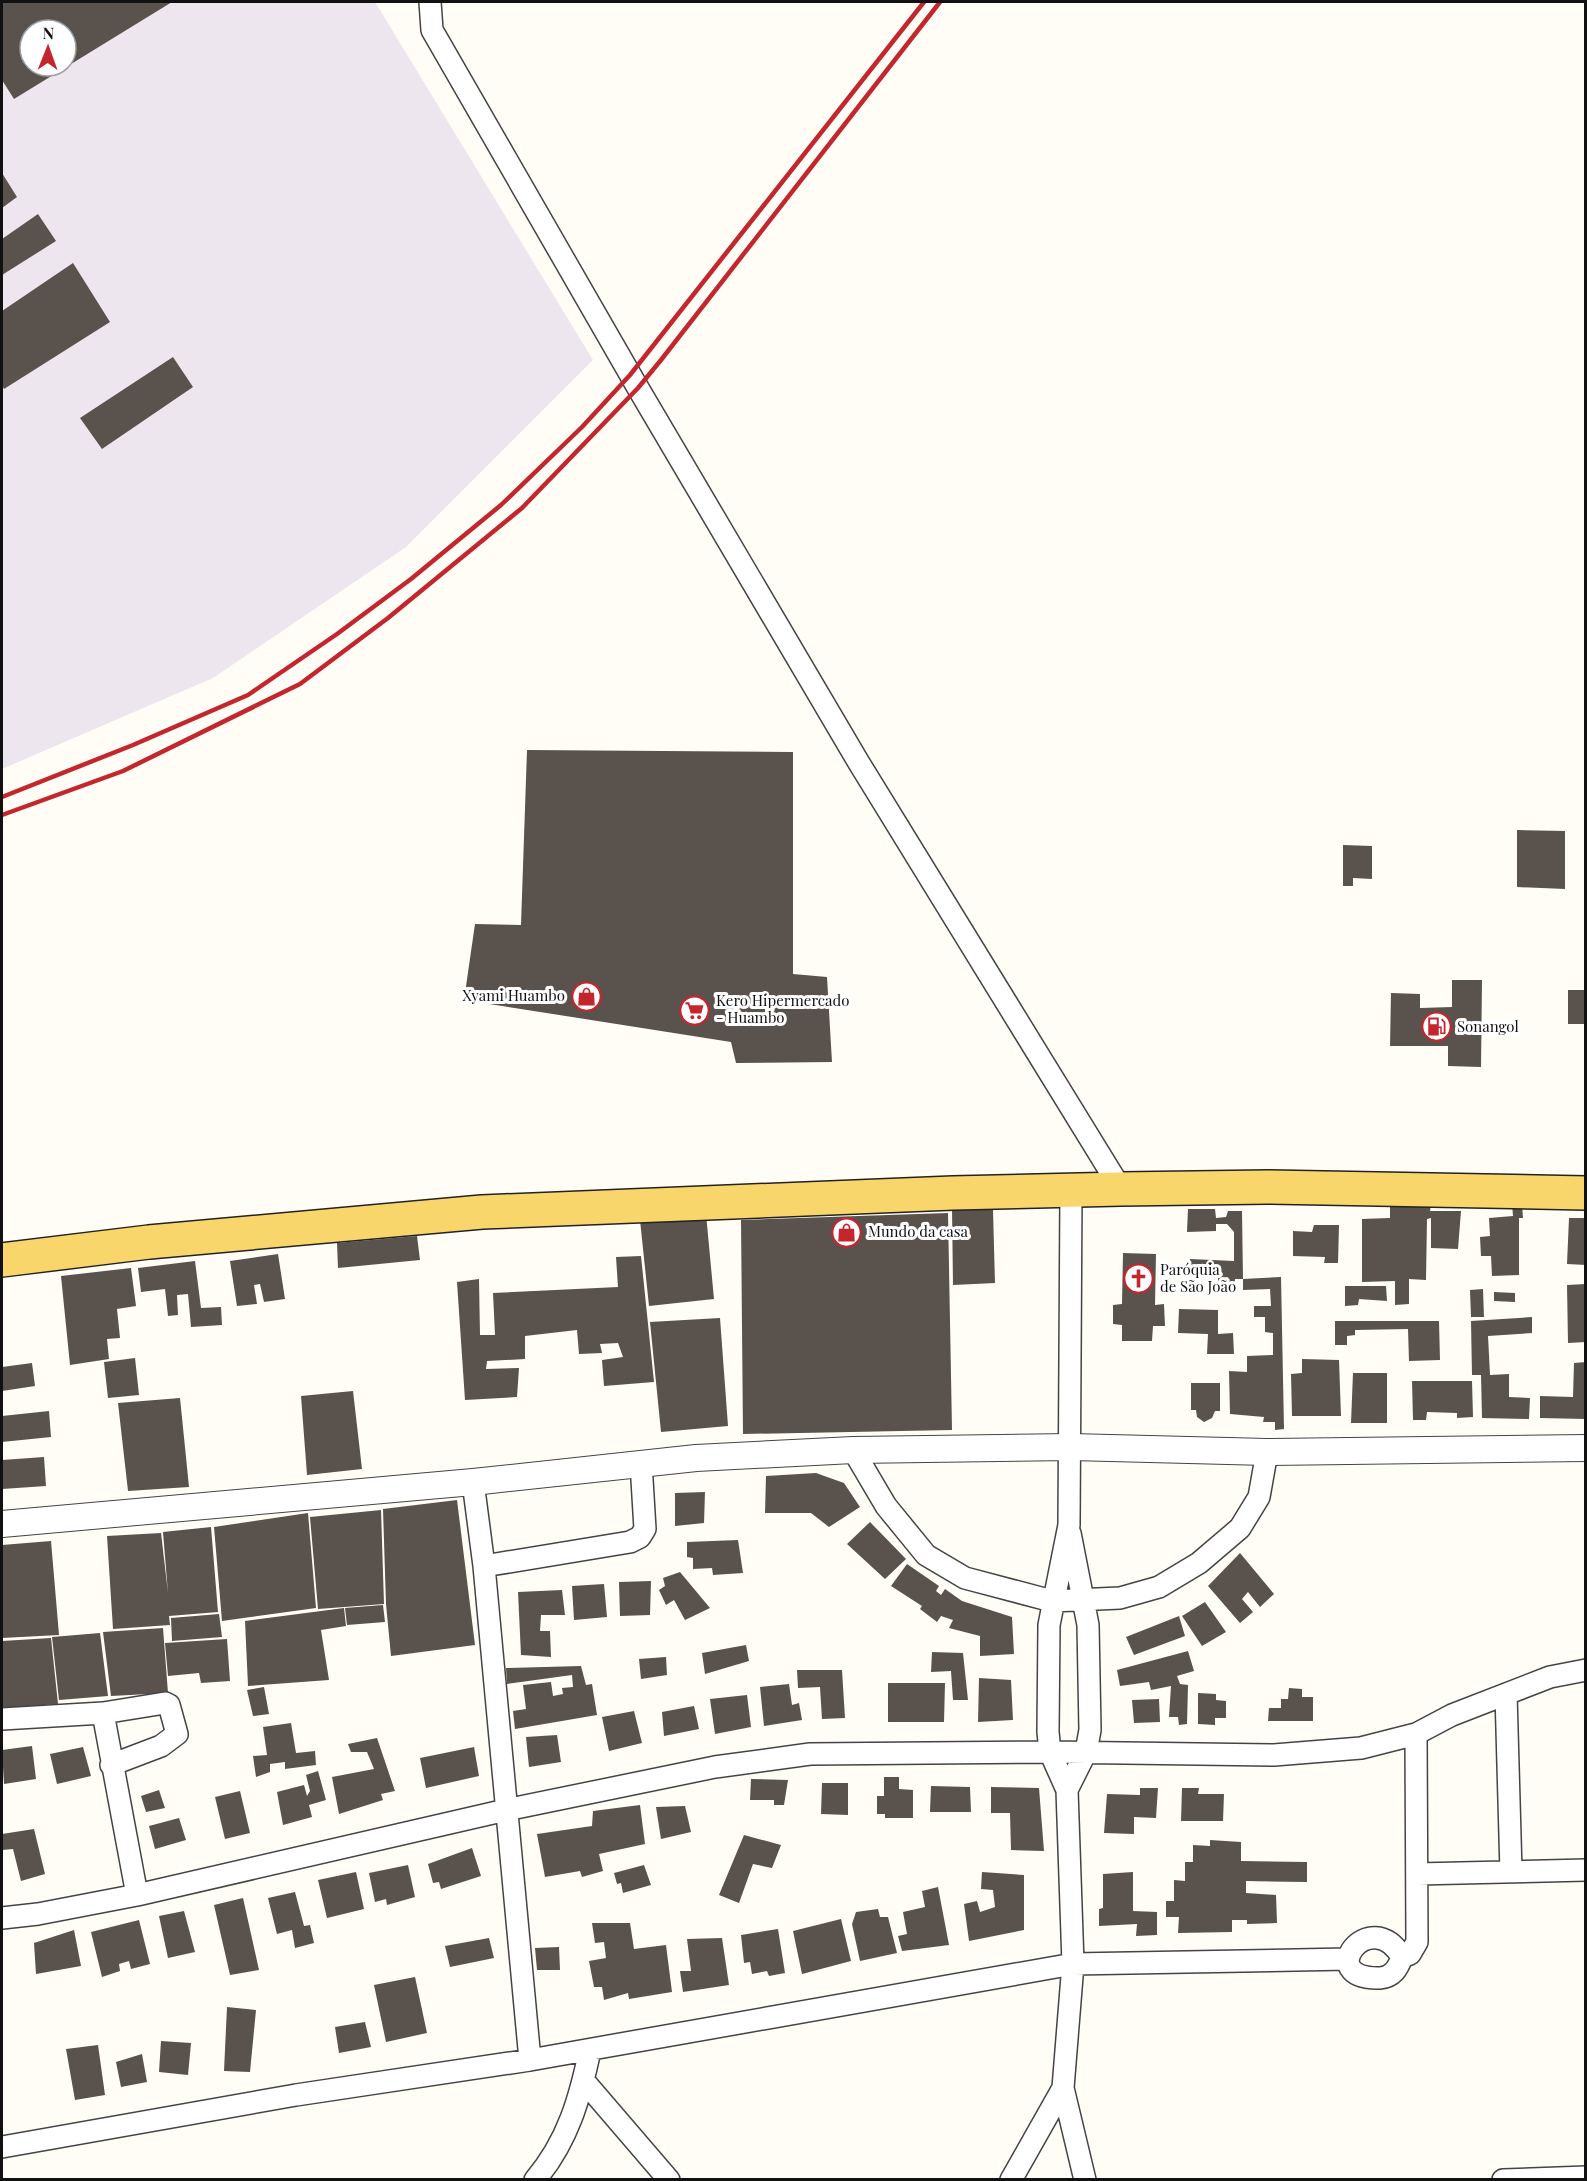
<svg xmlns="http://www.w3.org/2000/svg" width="1587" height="2181" viewBox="0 0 1587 2181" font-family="'Playfair Display',serif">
<rect width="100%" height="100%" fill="#fffdf5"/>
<path fill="#eee6ef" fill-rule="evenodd" d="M2 2H375L593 360 406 547 213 678 2 769ZM30 30H66V66H30Z"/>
<path fill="#5a524d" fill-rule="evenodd" d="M2 2H172L14 99 2 80ZM30 30H66V66H30Z
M2 173 17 197 2 208Z
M38 214 56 241 2 275V239Z
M73 263 110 322 4 389 2 385V311Z
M173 357 193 387 102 449 80 418Z
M527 750 793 752V974L827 977 832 1062 736 1063 731 1042 464 1000 475 924 521 925Z
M1517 830 1565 831V889L1517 887Z
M1343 845 1372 846V879L1353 878V886H1343Z
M1452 980H1482L1481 1067 1448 1066V1046H1390L1391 993 1420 994V1008L1452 1007Z
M1568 990H1586V1024H1568Z
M1512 1204H1522L1523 1218H1519V1275L1492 1276 1491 1256H1481L1480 1237 1490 1236 1489 1218 1513 1216Z
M1431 1205 1430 1211H1461L1458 1249 1431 1248V1218L1427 1219 1426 1280 1409 1279V1304L1395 1305V1281L1362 1282V1219L1390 1218V1207Z
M952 1208 993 1210 995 1283 953 1285Z
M1188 1209H1215L1216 1218 1226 1217 1228 1211H1242L1243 1279H1235L1234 1288H1218V1276L1190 1275V1259L1234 1261V1232L1227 1224H1216V1231L1187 1232Z
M948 1213 952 1430 743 1434 741 1220Z
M706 1214 714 1299 649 1306 640 1220Z
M1569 1218H1586V1265L1567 1264Z
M1314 1225H1339L1338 1263H1324L1325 1257 1293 1256V1231L1312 1232Z
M417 1236 420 1260 338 1268 337 1243Z
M1123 1253 1156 1254 1155 1305 1164 1304 1165 1326H1153L1152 1341H1122V1325L1113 1324V1305L1122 1304Z
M278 1254 285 1299 264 1302 260 1284 254 1285 257 1304 237 1306 230 1261Z
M641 1256 654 1382 604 1386 602 1360 623 1357 618 1343 600 1344 602 1353 579 1354 577 1330 525 1336V1359L487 1361 486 1369 519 1368 517 1397 465 1400 457 1282 479 1279 480 1335H495L493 1293 618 1287 616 1257Z
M195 1261 201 1308 221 1307 222 1325 191 1327 188 1294 177 1295 178 1315 168 1316 165 1289 141 1292 138 1268Z
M131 1268 136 1306 117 1309 120 1338 107 1339 109 1359 70 1365 61 1276Z
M1281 1277 1284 1429 1275 1430V1422H1263L1264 1417 1230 1414 1229 1371 1247 1372V1356L1273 1355V1333L1265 1332V1317H1254V1306H1271L1270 1289 1243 1290V1279Z
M1586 1284V1342L1568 1343 1567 1285Z
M1345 1286H1386L1387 1301 1359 1299 1358 1305 1345 1306Z
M1483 1289 1484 1317H1471L1470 1290Z
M1494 1292 1515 1293V1302L1494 1301Z
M1179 1309 1218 1310V1334L1233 1333 1234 1354H1207L1208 1334 1178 1333Z
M1532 1317V1333L1488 1336 1490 1375 1509 1374V1397L1530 1398 1529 1419 1482 1418 1481 1375H1472L1471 1321Z
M720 1318 728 1426 661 1432 650 1322Z
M1335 1321H1439L1440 1360 1409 1361 1408 1329 1355 1330V1335L1347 1336V1345H1335Z
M135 1358 139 1395 108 1398 104 1362Z
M1302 1359 1339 1360 1341 1416H1292L1291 1374 1302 1373Z
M1586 1362V1419L1540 1418V1396L1573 1397 1574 1363Z
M32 1363 35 1386 2 1391V1367Z
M1353 1373H1387V1423H1351Z
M1412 1381H1472L1473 1417 1457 1418V1413L1427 1412 1426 1420H1413Z
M1191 1383H1220V1411H1215L1212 1418 1204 1422 1197 1417 1196 1410H1191Z
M353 1391 362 1469 307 1475 301 1396Z
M180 1398 189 1487 128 1491 118 1403Z
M49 1411 51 1437 2 1442V1416Z
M44 1457 46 1486 2 1489V1460Z
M816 1473 844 1483 860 1507 829 1527 811 1513H765L766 1476Z
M705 1492 704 1523 675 1526V1493Z
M457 1500 475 1645 391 1656 386 1604 383 1509Z
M381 1510 384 1604 318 1609 310 1517Z
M308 1513 316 1608 222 1621 214 1527Z
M870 1522 906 1559 885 1579 847 1544Z
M211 1527 218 1612 169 1616 170 1625 113 1629 107 1536 161 1533 168 1593 163 1532Z
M738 1540 743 1573 713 1575 712 1568 693 1569V1558L687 1557V1542Z
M51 1541 59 1635 2 1638V1545Z
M1240 1553 1274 1594 1260 1607 1248 1592 1242 1599 1253 1612 1240 1623 1208 1586Z
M907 1564 939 1586 936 1591 941 1595 945 1589 962 1601 1012 1617 1014 1654 980 1656V1636L949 1628 953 1620 941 1616 937 1622 920 1609 922 1606 891 1586Z
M680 1572 710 1608 685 1620 674 1600 666 1605 659 1590 665 1586 663 1578Z
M651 1581 650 1615 620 1616 619 1582Z
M604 1584 607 1617 574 1620 572 1586Z
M562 1590 565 1615H541L540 1631H550L551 1657 521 1655 518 1592Z
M1205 1602 1226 1632 1202 1646 1182 1616Z
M383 1605 385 1622 347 1625 345 1608Z
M344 1608 346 1626 321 1630 329 1680 248 1686 245 1621Z
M219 1614 222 1637 172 1641 171 1618Z
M1179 1616 1185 1636 1134 1655 1126 1637Z
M163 1628 168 1693 111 1696 103 1632Z
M100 1633 108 1696 59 1700 52 1637Z
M51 1638 58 1704 2 1708V1641Z
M227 1639 230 1681 201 1683 199 1673 168 1676 165 1643Z
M746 1645 749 1661 705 1674 702 1653Z
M1188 1651 1194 1671 1177 1676 1180 1684 1188 1685 1187 1724 1179 1725 1178 1717H1169L1171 1686 1151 1690 1149 1682 1120 1686 1117 1670Z
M932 1652 963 1653 968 1700H953L951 1671 931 1672Z
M666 1657 667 1675 641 1679 639 1659Z
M581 1666 586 1685 592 1684 597 1715 515 1729 513 1711 526 1709 523 1685 551 1682 553 1696 563 1694 562 1688 573 1687 572 1675 507 1684 506 1668Z
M797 1670H842L845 1718 822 1719 820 1687 798 1688Z
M979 1678 1011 1680 1013 1720 978 1722Z
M888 1683H945L944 1722H888Z
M789 1684 792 1705 799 1703 802 1720 764 1726 760 1687Z
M264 1687 269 1714 253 1716 247 1690Z
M1289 1688 1302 1689V1697H1313V1721H1268L1269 1708H1281V1699H1288Z
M1198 1693 1216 1694V1700L1226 1701V1718H1215V1725L1198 1724Z
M747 1695 751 1727 715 1734 710 1699Z
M1159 1699 1160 1722 1134 1723 1132 1700Z
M694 1706 699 1729 664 1736 662 1712Z
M634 1711 642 1743 609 1751 602 1717Z
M291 1723 296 1753 315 1751 316 1765 285 1769V1762L270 1764V1772L256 1777 253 1756 267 1755 263 1727Z
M557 1735 561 1762 529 1767 526 1737Z
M377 1738 395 1791 381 1794 383 1800 339 1814 332 1777 374 1769 367 1752H351L348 1744Z
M32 1746 36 1779 4 1784 2 1750Z
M83 1747 91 1776 57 1784 50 1754Z
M474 1747 479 1776 426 1788 420 1758Z
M318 1771 326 1800 309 1805 312 1817 283 1825 277 1792 304 1785 307 1796 310 1791 306 1775Z
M884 1777H899V1789L913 1790V1818H885V1814H877V1796H884Z
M751 1779 788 1780 784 1805H774V1800H750Z
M822 1783H848V1815L821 1814Z
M931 1786 970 1787 971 1812H930Z
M991 1787 1039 1788 1044 1851 1011 1850 1010 1813H991Z
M1140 1788H1158L1156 1818 1134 1817V1834L1104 1833 1107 1794 1140 1795Z
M1182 1788H1199L1198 1794H1224L1223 1821H1181Z
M159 1790 165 1808 146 1812 141 1796Z
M240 1791 250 1833 225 1839 215 1797Z
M640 1805 645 1844 599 1854 603 1871 582 1877 580 1871 545 1877 537 1834 592 1826 593 1811Z
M685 1806 691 1832 661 1839 656 1807Z
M179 1818 186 1840 155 1849 149 1826Z
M34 1829 45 1874 21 1881 13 1849 2 1850V1834Z
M744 1835 781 1845 772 1868 753 1864 739 1903 719 1895Z
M1210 1840 1241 1842V1861L1307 1862V1882L1246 1881V1893L1276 1895 1277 1923 1247 1924V1920H1232V1932L1178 1933 1179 1917H1166V1901H1174V1880L1185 1881V1862H1193V1845L1210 1846Z
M472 1848 481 1876 441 1889 439 1882 433 1883 428 1864Z
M408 1865 415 1897 387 1905 386 1899 375 1902 369 1873Z
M644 1865 651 1885 623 1893 621 1883 617 1884 614 1873Z
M356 1872 364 1909 327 1918 318 1880Z
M982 1872 1024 1875V1930L969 1941 964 1904 977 1901 980 1912 995 1907 993 1890 981 1889Z
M1133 1872V1911L1157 1912V1935L1136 1936 1137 1924 1099 1926V1909L1103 1908V1874Z
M938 1887 949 1945 902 1951 898 1936 907 1934 903 1912 925 1907 922 1891Z
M295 1892 304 1926 310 1925 314 1943 295 1948 292 1930 277 1934 268 1898Z
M243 1898 259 1970 230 1975 214 1905Z
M878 1909 880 1917H888L897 1953 860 1961 852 1924 856 1912Z
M184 1911 195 1952 168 1958 159 1916Z
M841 1919 851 1961 802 1974 793 1931Z
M139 1920 150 1964 131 1969 129 1961 119 1964 120 1971 102 1977 91 1932Z
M592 1923H630L634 1949 666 1945 672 1992 629 1999 628 1993 604 2000 602 1987H594L589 1961 606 1958 604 1942 595 1943Z
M778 1929 785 1973 769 1976 767 1971 752 1974 750 1962 744 1963 741 1935Z
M74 1930 81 1966 36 1974 34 1943Z
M489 1938 494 1958 450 1967 445 1946Z
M722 1938 729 1985 683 1992 680 1971H691L687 1939Z
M559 1947 560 1970H537L535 1948Z
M415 1977 427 2033 386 2042 374 1985Z
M227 2007 256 2010 250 2072 224 2071Z
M365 2022 371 2047 339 2053 335 2027Z
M161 2041 191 2043 188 2075 159 2072Z
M98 2045 105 2095 75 2100 66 2049Z
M142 2054 147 2082 121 2087 116 2062Z"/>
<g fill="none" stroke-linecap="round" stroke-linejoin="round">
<defs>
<path id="minor" d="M430 2 432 30 638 388 859 763 1121 1189
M1071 1191 1069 1525 1049 1625 1048 1732 1050 1752 1067 1790 1073 1964 1063 2088 1085 2180
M853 1450 886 1506 926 1555 965 1578 1052 1601 1120 1598 1159 1587 1199 1563 1240 1528 1259 1497 1267 1452
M473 1482 484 1566 530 2060
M484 1566 630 1542 640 1537 645 1529 641 1463
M1506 1694 1511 1872
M103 1713 165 1703 169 1705 177 1734 161 1746 111 1765
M2 1719 103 1713 137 1895
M1067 1790 1086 1752 1090 1730 1088 1625 1070 1533
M1417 1874 1586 1870
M2 1918 38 1914 137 1895 506 1810 715 1767 810 1754 1050 1752 1274 1755 1361 1748 1416 1734 1452 1715 1550 1677 1586 1670
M1402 1957C1370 1903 1312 1980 1380 1978 1393 1977 1398 1968 1402 1957L1410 1954 1417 1942 1416 1734
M584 2081 669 2180
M2 2147 296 2095 530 2060 1073 1964 1348 1959
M535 2180C568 2141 580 2098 590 2050
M1011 2180 1063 2088
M1503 2180 1586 2177"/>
<path id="tertiary" d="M2 1524 473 1482 696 1458 853 1450 1071 1447 1267 1452 1586 1448"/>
<path id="primary" d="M2 1260 149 1242 482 1212 953 1193 1121 1189 1268 1187 1586 1193"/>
</defs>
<use href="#minor" stroke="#444" stroke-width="24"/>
<use href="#tertiary" stroke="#444" stroke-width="28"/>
<use href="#primary" stroke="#222" stroke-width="36"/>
<use href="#minor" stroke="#fff" stroke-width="21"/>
<use href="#tertiary" stroke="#fff" stroke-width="26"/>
<use href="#primary" stroke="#f9d66b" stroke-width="33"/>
<path stroke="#c4262e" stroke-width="4.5" d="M2 797 133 745 248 695 337 634 411 579 501 505 582 427 630 375 924 2
M2 815 123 771 300 684 388 618 522 508 638 388 661 360 940 2"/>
</g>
<defs>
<symbol id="shop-ring" viewBox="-11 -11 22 22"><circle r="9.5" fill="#fff" stroke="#c4262e" stroke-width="1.5"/><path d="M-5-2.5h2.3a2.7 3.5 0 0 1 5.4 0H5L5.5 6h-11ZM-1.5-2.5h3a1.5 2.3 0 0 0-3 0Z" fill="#c4262e"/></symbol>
<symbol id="supermarket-ring" viewBox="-11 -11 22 22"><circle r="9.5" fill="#fff" stroke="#c4262e" stroke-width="1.5"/><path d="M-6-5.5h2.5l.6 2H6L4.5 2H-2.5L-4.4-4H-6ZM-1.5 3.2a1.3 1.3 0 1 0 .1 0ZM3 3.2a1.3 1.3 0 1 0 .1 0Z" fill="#c4262e"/></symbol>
<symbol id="fuel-ring" viewBox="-11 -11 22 22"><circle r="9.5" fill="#fff" stroke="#c4262e" stroke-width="1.5"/><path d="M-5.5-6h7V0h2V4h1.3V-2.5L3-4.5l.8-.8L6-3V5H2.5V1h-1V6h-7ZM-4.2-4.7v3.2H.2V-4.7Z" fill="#c4262e"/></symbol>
<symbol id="church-ring" viewBox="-11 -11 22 22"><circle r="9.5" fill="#fff" stroke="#c4262e" stroke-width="1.5"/><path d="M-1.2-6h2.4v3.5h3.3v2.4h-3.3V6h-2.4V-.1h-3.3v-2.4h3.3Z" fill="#c4262e"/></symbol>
</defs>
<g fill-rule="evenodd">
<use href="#shop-ring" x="570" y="980" width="33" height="33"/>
<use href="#supermarket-ring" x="678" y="994" width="33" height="33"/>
<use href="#fuel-ring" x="1420" y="1010" width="33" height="33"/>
<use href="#shop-ring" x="830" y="1216" width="33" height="33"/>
<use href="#church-ring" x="1122" y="1262" width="33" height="33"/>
</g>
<g text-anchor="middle" stroke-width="6" stroke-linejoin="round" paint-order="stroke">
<g font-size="15" fill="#111" stroke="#fff" text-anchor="start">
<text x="565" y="1001" text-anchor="end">Xyami Huambo</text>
<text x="716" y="1006">Kero Hipermercado<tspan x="716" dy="17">- Huambo</tspan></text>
<text x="1457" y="1032">Sonangol</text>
<text x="868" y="1237">Mundo da casa</text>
<text x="1160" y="1275">Paróquia<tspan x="1160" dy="17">de São João</tspan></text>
</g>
</g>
<rect width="1587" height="2181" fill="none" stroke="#111111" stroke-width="6"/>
<g transform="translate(48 48) rotate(1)"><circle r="28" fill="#ffffff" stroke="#a0a0a0" stroke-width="1.5"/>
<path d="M0-4.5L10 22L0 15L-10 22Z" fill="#c4262e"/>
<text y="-9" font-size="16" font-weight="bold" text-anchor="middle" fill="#111111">N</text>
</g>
</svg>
